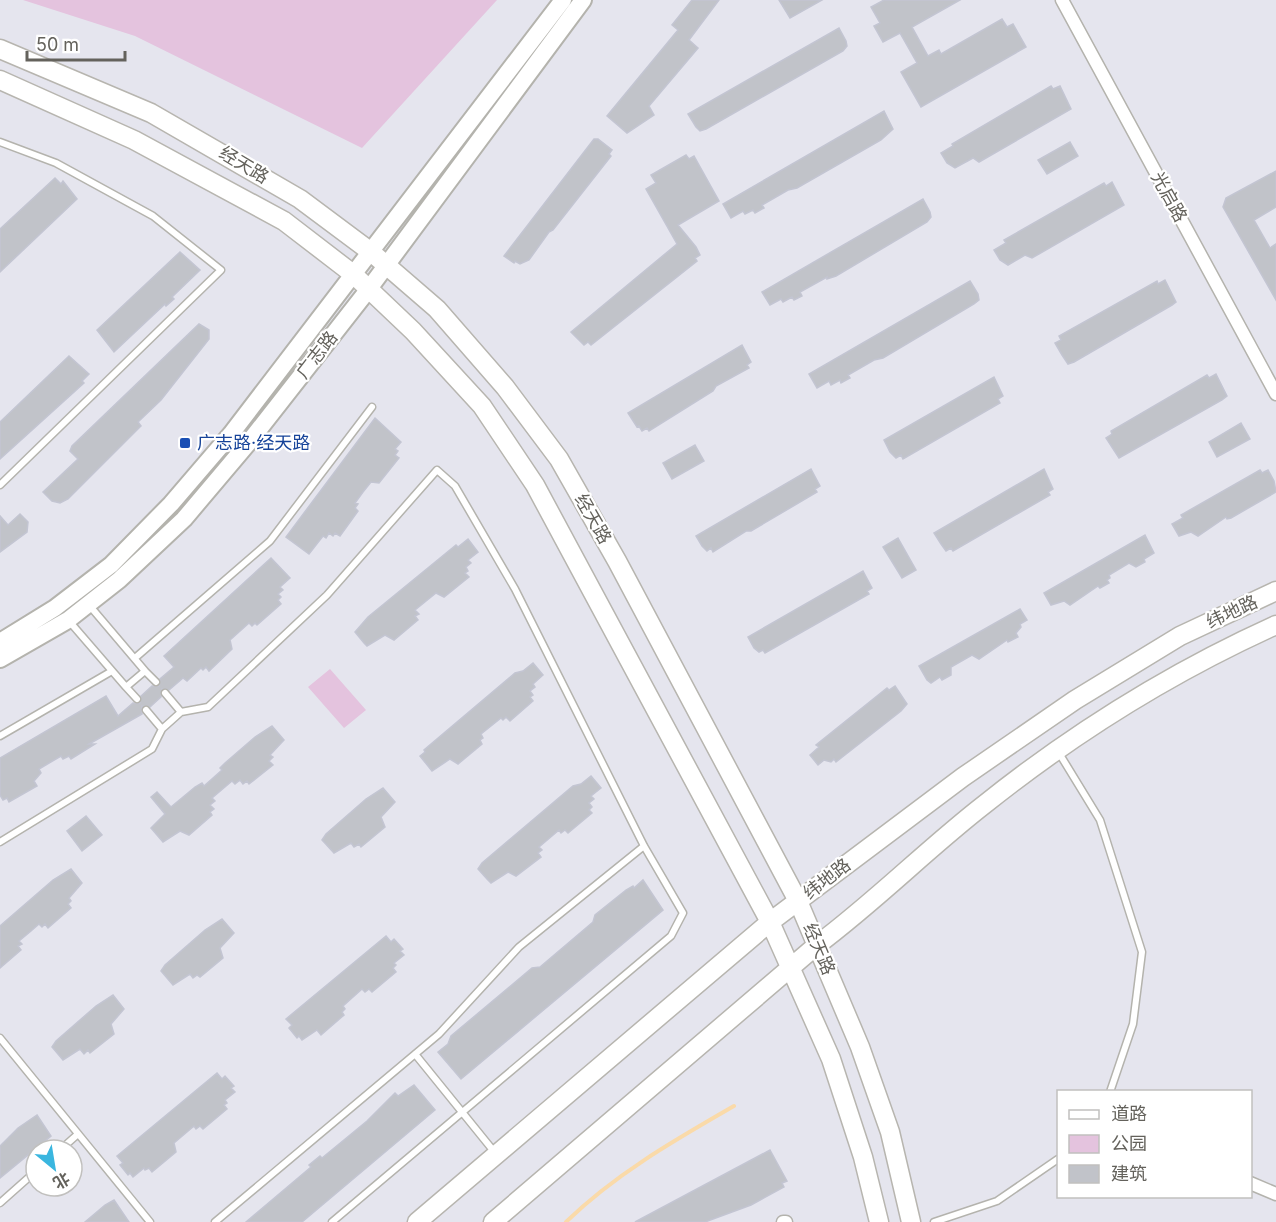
<svg xmlns="http://www.w3.org/2000/svg" width="1276" height="1222" viewBox="0 0 1276 1222" font-family="Inter,'Noto Sans SC',sans-serif">
<rect width="100%" height="100%" fill="#e5e5ee"/>
<path fill="#e4c3de" d="M23 0H497L362 148 135 36Z
M330 669 366 710 344 728 308 687Z"/>
<g fill="none" stroke-linecap="round" stroke-linejoin="round">
<path stroke="#fadaa9" stroke-width="4" d="M566 1222C615 1174 675 1140 734 1106"/>
</g>
<path fill="#c1c3c9" stroke="#c3c5d2" stroke-width="1.5" d="M692 0H719L689 40 698 48 649 106 654 115 627 133 607 116 678 30 672 25Z
M779 0H822L790 18Z
M884 0H960L912 27 928 56 939 50 941 54 1002 19 1007 27 1013 24 1026 47 921 107 901 72 917 63 900 33 883 42 874 26 880 23 871 7Z
M839 28 846 41 847 46 843 51 706 129 700 131 696 127 688 114Z
M1051 86 1053 89 1060 86 1071 109 979 162 973 158 955 168 947 163 941 153 953 146 952 144Z
M884 111 893 129 881 140 797 188 788 190 762 205 764 208 755 213 753 210 745 214 743 211 731 218 723 204Z
M594 139H598L612 150 609 154 611 156 553 230 549 232 529 260 520 264 515 261 514 263 504 256Z
M1070 142 1078 156 1047 174 1038 160Z
M686 155 689 159 694 156 719 201 678 225 696 247 700 255 695 258 697 261 591 345 588 342 584 345 571 332 677 244 646 189 656 183 651 175Z
M1276 171V207L1254 220 1270 248 1276 244V300L1223 207 1226 198Z
M55 178 61 184 63 181 77 199 0 272V229Z
M1112 182 1124 205 1032 258 1025 255 1008 265 1000 260 994 250 1006 243 1004 240 1104 183 1106 186Z
M923 199 930 212 931 217 927 222 836 276 827 279V277L800 292 802 296 794 300 792 297 783 302 781 299 770 305 762 292Z
M180 252 200 270 172 297 174 299 166 306 165 304 114 352 97 330Z
M1165 280 1176 302 1172 305 1074 362 1068 364 1062 355 1055 343 1061 340 1059 336 1157 281 1158 284Z
M970 281 978 294 979 300 974 304 883 358 874 360 848 375 850 378 841 383 840 380 831 385 829 381 817 388 809 374Z
M199 324 209 330V339L161 400 138 422 141 426 68 499 60 503 52 501 43 492 78 459 70 451 72 446Z
M742 345 751 362 747 365 749 368 716 386 713 391 649 431 647 428 642 431 639 426 637 427 628 413Z
M69 356 89 374 82 381 84 383 0 459V422Z
M1216 374 1227 396 1222 400 1119 458 1106 438 1112 434 1111 431 1207 375 1209 378Z
M994 377 1003 396 998 399 1000 403 903 459 901 455 896 458 890 452 884 440Z
M375 418 401 442 395 449 398 451 395 455 399 458 379 483 371 482 363 492 355 503 358 504 355 508 358 511 340 536 335 533 333 536 329 533 326 538 323 536 309 554 286 537Z
M1241 423 1250 439 1217 457 1209 442Z
M695 445 704 461 672 479 663 463Z
M811 469 820 486 815 489 817 492 751 531H746L713 552 711 548 707 551 702 546 696 536Z
M1044 469 1053 489 1048 492 1050 495 953 551 951 548 946 551 941 544 934 533Z
M1260 470 1262 473 1268 470 1274 481 1276 492 1231 518 1227 519 1226 517 1198 536 1191 532 1179 536 1172 524 1183 518 1181 515Z
M20 514 28 522 27 532 0 552V516L8 525Z
M1145 535 1154 553 1144 559 1145 562 1136 567 1129 563 1109 575 1110 578 1107 580 1109 583 1100 588 1098 586 1070 605 1064 601 1051 605 1044 593Z
M898 538 916 570 902 578 883 547Z
M468 539 478 552 468 560 471 563 466 567 468 571 465 573 469 577 444 597 436 593 415 610 419 614 415 616 418 620 394 640 385 635 367 646 364 643 355 632 368 617 456 545 458 547Z
M271 558 290 578 280 587 283 590 278 594 281 597 278 600 281 604 257 625 255 623 252 626 249 623 230 640 232 649 209 671 206 667 203 670 201 668 187 681 183 678 169 690 162 689 161 697 150 707 142 706V714L89 744H95L71 759 69 756 63 759 61 756 39 769 41 773 34 781 37 786 9 802 7 798 3 800 0 795V758L106 696 118 716 133 703H140L141 696 152 686H159L160 679 174 667 164 656Z
M863 571 872 588 867 591 869 594 765 653 763 650 759 652 754 648 748 637Z
M1020 609 1027 620 1020 624 1021 627 1016 633 1018 637 1008 642 1007 640 979 659 972 655 951 667V675L942 680 940 677 931 683 927 680 919 666Z
M533 663 543 675 533 684 535 687 530 691 533 695 530 697 533 701 510 721 506 717 503 720 501 718 481 734 483 738 480 740 482 744 458 764 450 759 432 771 420 756 425 752 424 750 515 673 523 671Z
M895 686 907 704 901 711 836 762 834 759 831 762 824 760 818 765 810 755 819 747 816 745 887 688 889 690Z
M272 726 284 740 270 755 273 757 269 761 273 765 249 784 247 781 243 784 240 780 235 784 232 781 212 798 215 801 210 805 214 809 210 812 212 815 189 835 180 831 163 842 151 828 165 814 151 797 157 792 171 807 195 787 202 783 204 786 222 770 220 768 225 763 255 737Z
M591 776 601 788 591 796 594 799 589 803 592 807 589 810 592 813 568 833 565 830 561 833 559 830 539 847 542 850 538 853 541 857 516 876 508 872 491 883 487 879 478 869 482 863 573 786 581 784Z
M383 788 395 802 381 817 385 827 361 847 359 844 354 847 351 843 334 853 322 840 326 834 366 799Z
M86 816 102 835 82 851 67 831Z
M71 869 82 883 69 898 71 901 68 904 71 908 48 928 45 924 42 927 39 924 31 931 19 941 22 944 18 946 21 950 0 968V926L53 880Z
M643 880 663 910 461 1079 438 1052 448 1044 451 1036 532 968 540 967 593 922 595 915 626 890 633 886 634 888Z
M222 919 234 933 220 948 223 958 200 977 197 975 193 978 190 974 173 985 161 971 165 965 205 930Z
M386 936 391 942 394 939 403 949 400 951 404 955 394 963 396 965 393 968 396 972 372 992 369 989 365 992 362 989 343 1006 345 1009 342 1012 344 1015 321 1035 317 1030 302 1040 299 1036 297 1038 289 1028 292 1025 286 1019Z
M113 995 124 1009 111 1024 114 1034 90 1053 88 1050 84 1054 80 1049 63 1060 52 1047 56 1041 96 1006Z
M217 1073 222 1079 225 1076 234 1086 231 1088 235 1092 225 1100 227 1103 224 1105 227 1109 203 1129 200 1126 196 1129 194 1126 174 1143 176 1152 152 1172 149 1168 145 1170 144 1168 133 1177 130 1173 128 1175 120 1165 123 1163 117 1156Z
M414 1085 435 1110 302 1222H246L311 1167 309 1165 320 1156 322 1158 367 1121 395 1093 398 1096Z
M37 1115 51 1136 0 1178V1146L18 1128Z
M770 1150 787 1181 782 1183 784 1187 751 1205 705 1222H635Z
M114 1200 129 1222H85L105 1205Z"/>
<g fill="none" stroke-linecap="round" stroke-linejoin="round">
<defs>
<path id="service" d="M0 142 56 163 153 216 221 270 0 485
M69 621 126 687 145 671 89 605
M135 658 270 541 372 407
M145 671 156 682
M126 687 137 699
M165 693 181 712 208 707 327 595 437 470 455 486 515 589 644 846 683 913 671 936 332 1222
M162 729 181 712
M0 736 112 671
M1059 753 1100 820 1142 952 1133 1024 1110 1092
M0 842 152 749 162 729 146 710
M0 1038 150 1222
M415 1054 496 1154
M60 1150 78 1134
M0 1203 36 1171
M215 1222 439 1034 519 947 644 846
M934 1222 997 1201 1058 1159"/>
<path id="minor" d="M1062 0 1276 394
M1250 1183 1276 1194
M783 1222H786"/>
<path id="tertiary" d="M0 642 55 608 111 565 171 504 231 434 563 0
M0 659 68 620 119 580 184 519 249 442 368 290 583 0"/>
<path id="secondary" d="M0 49 151 113 300 199 371 252 437 309 505 387 559 459 617 561 798 901 860 1047 890 1132 911 1222
M0 80 134 140 284 221 353 274 413 331 482 406 535 485 770 922 831 1059 863 1157 879 1222
M417 1222 770 922 963 777 1075 700 1180 636 1276 591
M493 1222 817 945C876 901 927 849 985 804 1074 733 1172 672 1276 625"/>
</defs>
<use href="#service" stroke="#b4b3ad" stroke-width="9"/>
<use href="#minor" stroke="#b4b3ad" stroke-width="15"/>
<use href="#tertiary" stroke="#b4b3ad" stroke-width="20"/>
<use href="#secondary" stroke="#b7b5af" stroke-width="21"/>
<use href="#service" stroke="#fff" stroke-width="6"/>
<use href="#minor" stroke="#fff" stroke-width="12"/>
<use href="#tertiary" stroke="#fff" stroke-width="16"/>
<use href="#secondary" stroke="#fff" stroke-width="18"/>
</g>
<rect fill="#1a4fb4" stroke="#fff" stroke-width="2" x="179" y="437" width="12" height="12" rx="3"/>
<g text-anchor="middle" stroke-width="4.5" stroke-linejoin="round" paint-order="stroke">
<g font-size="18" fill="#64625c" stroke="#fff">
<text transform="translate(244 165) rotate(31)" y="6">经天路</text>
<text transform="translate(1169 197) rotate(61)" y="6">光启路</text>
<text transform="translate(317 355) rotate(-52)" y="6">广志路</text>
<text transform="translate(593 519) rotate(60)" y="6">经天路</text>
<text transform="translate(1232 612) rotate(-25)" y="6">纬地路</text>
<text transform="translate(827 879) rotate(-38)" y="6">纬地路</text>
<text transform="translate(819 949) rotate(67)" y="6">经天路</text>
</g>
<g font-size="18" fill="#164399" stroke="#fff" text-anchor="start">
<text x="197" y="449">广志路·经天路</text>
</g>
</g>
<rect x="1057" y="1090" width="195" height="108" fill="#ffffff" stroke="#c1c0be" stroke-width="1.5"/>
<rect x="1069" y="1110" width="30" height="9" fill="#ffffff" stroke="#c1c0be" stroke-width="1.5"/>
<text x="1111" y="1120" font-size="18" fill="#64625c">道路</text>
<rect x="1069" y="1135" width="30" height="18" fill="#e4c3de" stroke="#c1c0be" stroke-width="1.5"/>
<text x="1111" y="1150" font-size="18" fill="#64625c">公园</text>
<rect x="1069" y="1165" width="30" height="18" fill="#c1c3c9" stroke="#c1c0be" stroke-width="1.5"/>
<text x="1111" y="1180" font-size="18" fill="#64625c">建筑</text>
<g transform="translate(54 1168) rotate(150)"><circle r="28" fill="#ffffff" stroke="#c1c0be" stroke-width="1.5"/>
<path d="M0-4.5L10 22L0 15L-10 22Z" fill="#3ab6df"/>
<text y="-9" font-size="16" font-weight="bold" text-anchor="middle" fill="#64625c">北</text>
</g>
<path d="M27 51v9h98v-9" fill="none" stroke="#64625c" stroke-width="3"/>
<text x="36" y="51" font-size="18" fill="#64625c" stroke="#ffffff" stroke-width="4.5" paint-order="stroke">50 m</text>
</svg>
